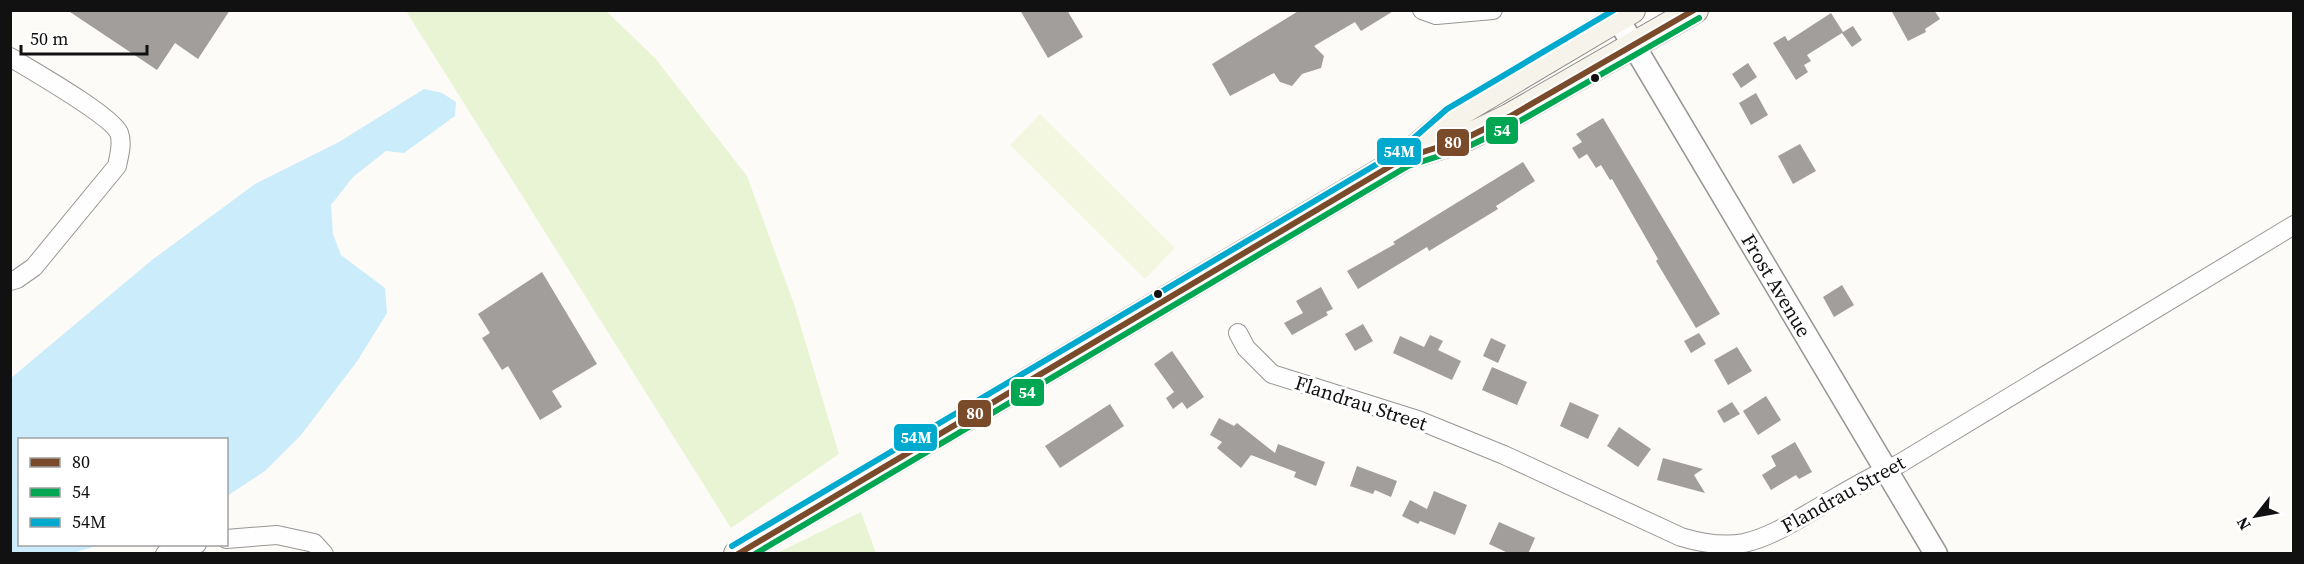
<svg xmlns="http://www.w3.org/2000/svg" width="2304" height="564" viewBox="0 0 2304 564" font-family="'Source Serif 4',serif">
<rect width="100%" height="100%" fill="#fdfbf7"/>
<path fill="#e9f4d5" d="M406 11H606L655 58 747 176 794 304 839 454 731 528Z
M861 512 876 553H780L779 552Z"/>
<path fill="#f3f7e0" d="M1040 114 1175 248 1145 279 1010 145Z"/>
<path fill="#cbecfa" d="M424 89 442 93 456 102 455 116 404 153 386 151 353 177 331 205 333 234 341 255 385 288 387 313 358 360 301 435 265 471 227 496 226 440H20V544L100 545 73 553H11V378L152 260 255 184 339 142Z"/>
<path fill="#a19e9c" d="M67 10H230L198 59 175 43 157 70Z
M1020 10H1067L1083 37 1048 58Z
M1300 10H1395L1361 31 1355 22 1314 46 1324 56 1321 68 1302 74 1292 86 1280 82 1274 73 1230 96 1212 64Z
M1891 10H1934L1940 19 1925 29 1926 32 1908 41Z
M1831 13 1843 32 1853 26 1862 40 1852 47 1842 33 1807 55 1811 61 1804 65 1808 72 1796 80 1773 43 1785 36 1788 41Z
M1748 63 1757 77 1741 88 1732 74Z
M1756 93 1768 115 1751 125 1739 103Z
M1603 118 1720 314 1696 328 1656 261 1658 259 1612 179 1610 180 1601 165 1596 168 1587 154 1579 159 1572 148 1582 142 1576 134Z
M1800 144 1816 171 1793 184 1778 156Z
M1523 162 1535 181 1496 206 1498 209 1429 251 1427 247 1358 289 1347 271 1395 244 1393 242Z
M542 272 597 364 552 391 562 407 540 420 508 366 502 370 482 338 490 333 478 314Z
M1842 285 1854 305 1834 317 1823 297Z
M1321 287 1333 309 1326 312 1328 315 1292 335 1284 323 1303 313 1296 301Z
M1363 324 1373 341 1355 351 1345 334Z
M1699 333 1706 344 1691 353 1684 341Z
M1430 335 1443 341 1438 350 1461 361 1452 380 1393 353 1400 336 1424 347Z
M1491 338 1506 345 1498 363 1483 356Z
M1737 347 1752 371 1728 385 1714 360Z
M1172 351 1204 397 1187 409 1182 402 1173 409 1166 398 1174 392 1154 364Z
M1492 367 1527 382 1517 405 1482 390Z
M1766 396 1781 420 1758 435 1743 411Z
M1570 402 1599 415 1588 439 1560 426Z
M1732 402 1740 414 1724 423 1717 411Z
M1110 404 1124 426 1060 468 1045 446Z
M1219 418 1234 426 1237 423 1275 453 1278 444 1325 462 1316 486 1294 477 1296 472 1251 455 1241 468 1217 448 1222 442 1210 435Z
M1619 427 1651 449 1638 467 1607 446Z
M1795 442 1812 472 1799 479 1796 475 1771 490 1762 475 1776 466 1771 456Z
M1663 458 1703 469 1694 475 1705 493 1657 480Z
M1357 466 1397 481 1391 497 1375 490 1373 494 1350 486Z
M1434 491 1467 505 1455 535 1420 521 1418 524 1402 516 1410 500 1427 509Z
M1499 522 1535 538 1528 554H1510L1489 544Z"/>
<g fill="none" stroke-linecap="round" stroke-linejoin="round">
<defs>
<path id="minor" d="M1422 10 1436 15 1493 10
M10 57C31 70 111 115 119 133 123 143 119 156 117 166L34 267 17 279 10 281
M1238 333 1246 348 1272 374 1418 420 1504 455 1681 537C1701 543 1722 547 1744 543 1770 537 1792 523 1814 510 1842 494 1869 477 1899 464L2294 225
M226 539 277 535 314 543 324 554
M165 554 197 544"/>
<g id="tertiary">
<path id="s1" d="M1618 19 1936 554"/>
</g>
<path id="secondary" d="M1416 154 1464 139 1509 117 1695 10
M737 554 1404 158 1452 117 1632 10"/>
</defs>
<use href="#minor" stroke="#979695" stroke-width="20"/>
<use href="#tertiary" stroke="#979695" stroke-width="25"/>
<use href="#secondary" stroke="#8e8d8b" stroke-width="28"/>
<use href="#minor" stroke="#fffefe" stroke-width="18"/>
<use href="#tertiary" stroke="#fffefe" stroke-width="22"/>
<use href="#secondary" stroke="#f6f3eb" stroke-width="26"/>
<defs>
<path id="bus-1" d="M738 554 1404 158 1464 139 1509 117 1694 10"/>
<path id="bus-2" d="M755 554 1408 166 1467 147 1513 125 1699 18"/>
<path id="bus-3" d="M732 546 1399 151 1447 109 1614 10"/>
</defs>
<use href="#bus-1" stroke="#fff" stroke-width="10"/>
<use href="#bus-2" stroke="#fff" stroke-width="10"/>
<use href="#bus-3" stroke="#fff" stroke-width="10"/>
<use href="#bus-1" stroke="#7a4b2a" stroke-width="6"/>
<use href="#bus-2" stroke="#00a651" stroke-width="6"/>
<use href="#bus-3" stroke="#00a9ce" stroke-width="6"/>
</g>
<g fill="#111" stroke="#fff" stroke-width="2">
<circle cx="1595" cy="78" r="5"/>
<circle cx="1158" cy="294" r="5"/>
</g>
<g text-anchor="middle" stroke-width="6" stroke-linejoin="round" paint-order="stroke">
<g font-size="20" fill="#111" stroke="#fff">
<text dy="7" stroke="none"><textPath href="#s1" startOffset="310">Frost Avenue</textPath></text>
<text transform="translate(1361 403) rotate(18)" y="7">Flandrau Street</text>
<text transform="translate(1843 494) rotate(-29)" y="7">Flandrau Street</text>
</g>
</g>
<g stroke="#fff" stroke-width="2">
<rect x="1485" y="116" width="34" height="29" rx="6" fill="#00a651"/>
<rect x="1436" y="128" width="34" height="29" rx="6" fill="#7a4b2a"/>
<rect x="1376" y="137" width="46" height="29" rx="6" fill="#00a9ce"/>
<rect x="1010" y="378" width="35" height="29" rx="6" fill="#00a651"/>
<rect x="957" y="399" width="35" height="29" rx="6" fill="#7a4b2a"/>
<rect x="893" y="423" width="45" height="29" rx="6" fill="#00a9ce"/>
</g>
<g font-size="16" text-anchor="middle" font-weight="bold" fill="#fff">
<text x="1502" y="136">54</text>
<text x="1453" y="148">80</text>
<text x="1399" y="157">54M</text>
<text x="1027" y="398">54</text>
<text x="975" y="419">80</text>
<text x="916" y="443">54M</text>
</g>
<rect width="2304" height="564" fill="none" stroke="#111111" stroke-width="24"/>
<rect x="18" y="438" width="210" height="108" fill="#ffffff" stroke="#a0a0a0" stroke-width="1.5"/>
<rect x="30" y="458" width="30" height="9" fill="#7a4b2a" stroke="#a0a0a0" stroke-width="1.5"/>
<text x="72" y="468" font-size="18" fill="#111111">80</text>
<rect x="30" y="488" width="30" height="9" fill="#00a651" stroke="#a0a0a0" stroke-width="1.5"/>
<text x="72" y="498" font-size="18" fill="#111111">54</text>
<rect x="30" y="518" width="30" height="9" fill="#00a9ce" stroke="#a0a0a0" stroke-width="1.5"/>
<text x="72" y="528" font-size="18" fill="#111111">54M</text>
<g transform="translate(2256 516) rotate(239)" stroke="#ffffff" stroke-width="4.5" paint-order="stroke">
<path d="M0-4.5L10 22L0 15L-10 22Z" fill="#111111"/>
<text y="-9" font-size="16" font-weight="bold" text-anchor="middle" fill="#111111">N</text>
</g>
<path d="M21 45v9h126v-9" fill="none" stroke="#111111" stroke-width="3"/>
<text x="30" y="45" font-size="18" fill="#111111" stroke="#ffffff" stroke-width="4.5" paint-order="stroke">50 m</text>
</svg>
